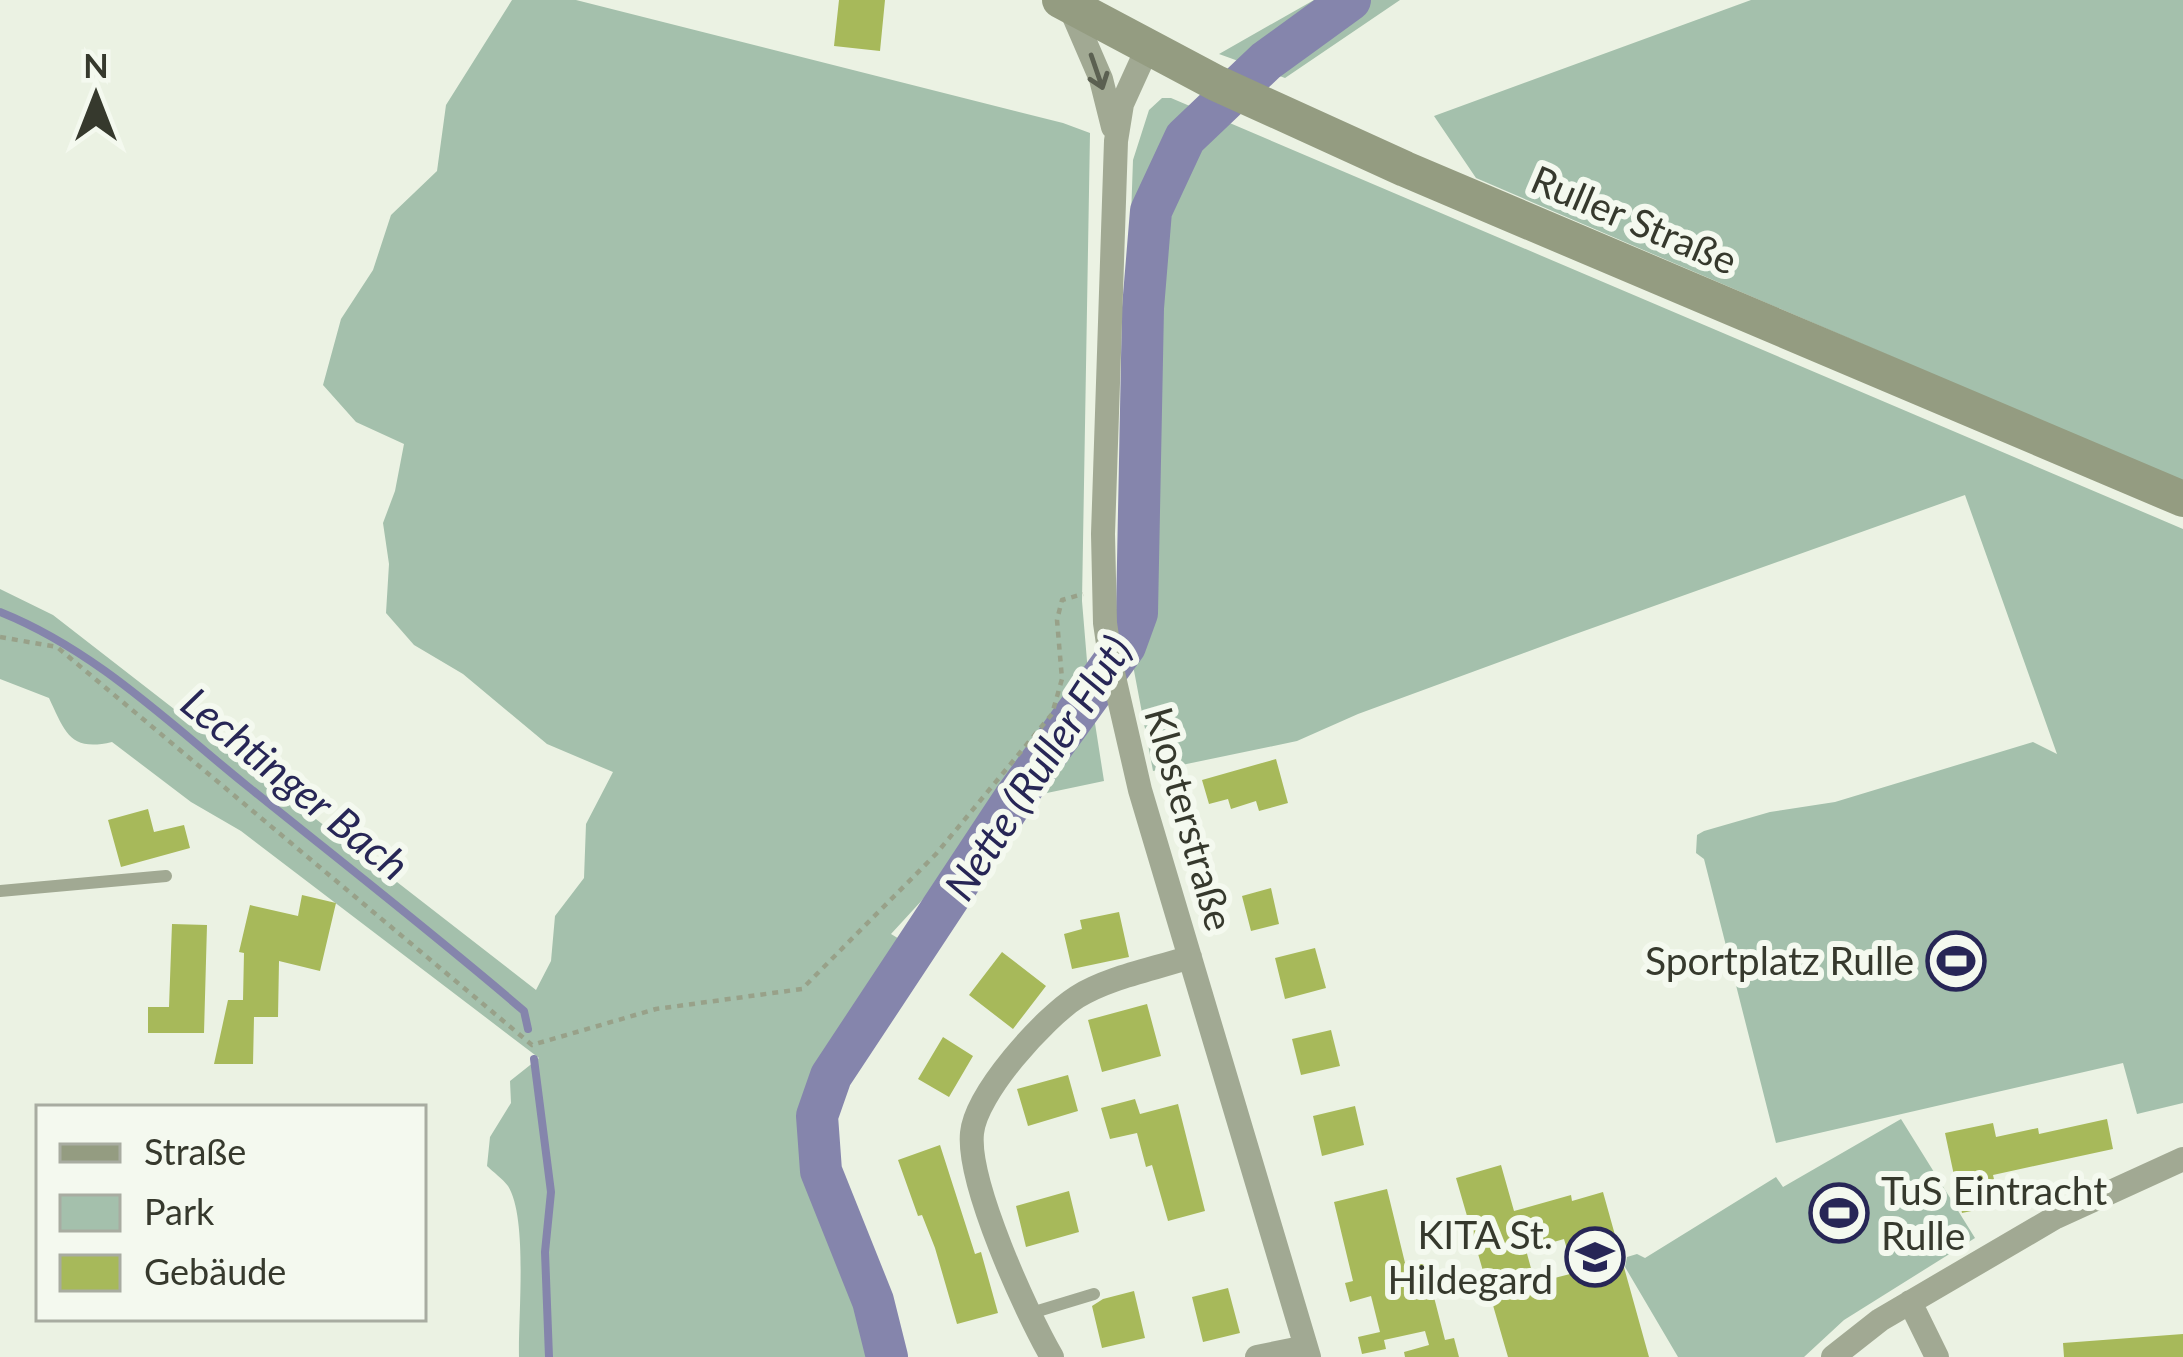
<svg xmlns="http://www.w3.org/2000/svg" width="2183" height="1357" viewBox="0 0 2183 1357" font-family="Lato,sans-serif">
<rect width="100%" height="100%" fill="#ebf2e3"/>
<path fill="#a4c0ac" d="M512 0H576L1063 123 1090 133 1082 601 1089 685 1104 781 1014 800 891 934 916 949 831 1077 817 1116 821 1171 873 1301 880 1357H519C518 1315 528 1218 508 1186 503 1179 493 1172 487 1166L490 1137 511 1103 510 1081 539 1058 241 831 191 802 112 742C70 752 65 732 49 698L0 679V589L53 615 536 990 551 961 555 916 584 878 586 824 613 772 547 744 463 674 414 645 386 613 389 564 383 523 395 491 404 444 356 422 323 385 341 319 373 270 391 215 437 171 446 105Z
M1314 0H1400L1285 78 1219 54Z
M1751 0H2183V482L1476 178 1434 116Z
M1162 98H1171L2183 529V1103L2137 1114 2123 1063 1776 1143 1704 859 1696 853 1697 835 1704 831 1770 812 1835 802 2033 742 2057 754 1965 495 1570 636 1358 714 1297 741 1153 771 1118 586 1133 160 1149 110Z
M1901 1119 1975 1238 1844 1320 1804 1357H1678L1625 1267 1627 1257 1637 1254 1645 1258 1776 1177 1783 1187Z"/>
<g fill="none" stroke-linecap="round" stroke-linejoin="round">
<path stroke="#8585ac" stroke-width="8" d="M0 612C95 650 168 722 246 785 339 860 433 933 524 1011L528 1029
M534 1059 551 1192 545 1252 549 1357"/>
<path stroke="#8585ac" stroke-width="42" d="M887 1357 873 1301 821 1171 817 1116 831 1076 1014 799 1125 646 1137 613 1143 308 1151 211 1185 138 1266 61 1350 0"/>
</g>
<path fill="#a7b95a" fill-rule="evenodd" d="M839 0H885L880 51 834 46Z
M1276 759 1288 803 1259 811 1256 801 1231 809 1228 799 1209 804 1202 780Z
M148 809 154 832 184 825 190 848 121 867 108 820Z
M1271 888 1279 924 1251 931 1242 896Z
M302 895 336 903 320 971 279 961 278 1017H254L253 1064H214L228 1000H243L244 953 239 952 250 905 298 916Z
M1119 912 1129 957 1072 969 1064 934 1082 929 1080 920Z
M172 924 207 925 204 1033H148V1007H169Z
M1315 948 1326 988 1285 999 1275 958Z
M1002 952 1046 986 1013 1029 969 995Z
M1147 1004 1161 1056 1102 1072 1088 1020Z
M1331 1030 1340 1066 1301 1075 1292 1039Z
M943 1037 973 1056 949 1097 918 1079Z
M1068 1075 1078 1111 1028 1126 1017 1089Z
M1135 1099 1140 1114 1178 1104 1205 1211 1168 1221 1152 1165 1146 1167 1137 1133 1110 1139 1101 1108Z
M1355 1106 1364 1145 1322 1156 1313 1116Z
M2107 1119 2113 1149 1993 1175 2000 1205 1962 1213 1945 1133 1993 1123 1996 1137 2038 1128 2039 1134Z
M940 1145 975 1254 981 1252 998 1313 957 1324 935 1248 922 1215 918 1216 898 1160Z
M1501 1165 1514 1211 1571 1195 1572 1201 1603 1192 1649 1357H1508L1456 1178ZM1564 1239 1574 1273 1535 1283 1526 1250Z
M1387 1189 1406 1267 1425 1262 1445 1340 1454 1338 1459 1357H1405L1404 1352 1429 1345 1425 1331 1384 1340 1386 1349 1362 1354 1358 1337 1380 1332 1371 1296 1350 1302 1345 1283 1353 1281 1334 1202Z
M1069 1191 1079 1232 1026 1247 1016 1206Z
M1228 1288 1240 1333 1203 1342 1192 1297Z
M1134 1291 1145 1338 1102 1348 1092 1306 1103 1299Z
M2183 1334V1357H2064L2063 1343Z"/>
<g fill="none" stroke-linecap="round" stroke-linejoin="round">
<path stroke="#98a189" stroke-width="4.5" stroke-dasharray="6 6" stroke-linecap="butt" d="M0 637 57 647 532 1045 656 1009 802 989 936 854 1052 714 1062 679 1057 620 1062 600 1083 594"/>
<path stroke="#a1a993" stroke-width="12" d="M0 891 166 876
M1028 1314 1094 1294"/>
<path stroke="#a1a993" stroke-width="24" d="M1069 5 1101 79 1113 127
M1147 49 1122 104 1116 141 1103 534 1105 623 1111 664 1140 790 1309 1357
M1910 1302 1937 1357
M1052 1357C1026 1312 967 1183 972 1133 976 1093 1044 1018 1077 997 1109 977 1155 969 1190 957
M1257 1357 1306 1347
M1833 1357 1880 1320 2056 1217 2183 1159"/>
<path stroke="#949c81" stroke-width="36" d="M1060 0 1216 83 1405 169 2183 499"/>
</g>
<defs><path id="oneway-shaft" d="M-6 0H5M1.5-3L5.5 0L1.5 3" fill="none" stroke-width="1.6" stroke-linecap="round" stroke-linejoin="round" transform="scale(3)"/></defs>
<use stroke="#5b6051" href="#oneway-shaft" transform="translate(1097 72) rotate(71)"/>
<defs>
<symbol id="stadium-ring" viewBox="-11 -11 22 22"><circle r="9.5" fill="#f4f9ef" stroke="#272656" stroke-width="1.5"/><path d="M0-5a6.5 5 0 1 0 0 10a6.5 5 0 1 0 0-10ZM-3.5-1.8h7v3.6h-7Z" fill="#272656"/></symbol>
<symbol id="school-ring" viewBox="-11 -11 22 22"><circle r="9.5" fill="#f4f9ef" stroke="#272656" stroke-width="1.5"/><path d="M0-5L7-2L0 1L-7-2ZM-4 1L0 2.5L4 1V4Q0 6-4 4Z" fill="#272656"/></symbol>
</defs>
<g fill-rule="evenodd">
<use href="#stadium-ring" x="1923" y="928" width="66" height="66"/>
<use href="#stadium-ring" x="1806" y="1180" width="66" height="66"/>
<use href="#school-ring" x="1562" y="1224" width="66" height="66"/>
</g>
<g text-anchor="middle" stroke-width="12" stroke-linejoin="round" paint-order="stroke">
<g font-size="39" fill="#36392d" stroke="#f4f9ef">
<text transform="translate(1634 220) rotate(23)" y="14">Ruller Straße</text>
<text transform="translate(1189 819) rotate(74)" y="14">Klosterstraße</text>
</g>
<g font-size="39" fill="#36392d" stroke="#f4f9ef" text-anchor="end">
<text x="1914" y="975">Sportplatz Rulle</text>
<text x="1881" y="1205" text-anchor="start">TuS Eintracht<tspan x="1881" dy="45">Rulle</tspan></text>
<text x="1553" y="1249">KITA St.<tspan x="1553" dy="45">Hildegard</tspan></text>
</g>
<g font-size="42" font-style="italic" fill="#272656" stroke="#f4f9ef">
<text transform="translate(1038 768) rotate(-57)" y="15">Nette (Ruller Flut)</text>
<text transform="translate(295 784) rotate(39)" y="15">Lechtinger Bach</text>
</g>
</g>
<rect x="36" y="1105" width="390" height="216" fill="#f4f9ef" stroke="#a8aca1" stroke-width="3"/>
<rect x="60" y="1144" width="60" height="18" fill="#949c81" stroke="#a8aca1" stroke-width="3"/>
<text x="144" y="1165" font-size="36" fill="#36392d">Straße</text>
<rect x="60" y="1195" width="60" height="36" fill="#a4c0ac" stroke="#a8aca1" stroke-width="3"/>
<text x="144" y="1225" font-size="36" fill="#36392d">Park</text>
<rect x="60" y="1255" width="60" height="36" fill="#a7b95a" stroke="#a8aca1" stroke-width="3"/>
<text x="144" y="1285" font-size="36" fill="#36392d">Gebäude</text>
<g transform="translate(96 96)" stroke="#f4f9ef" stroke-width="9" paint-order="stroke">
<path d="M0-9L21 45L0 30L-21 45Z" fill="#36392d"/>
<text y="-18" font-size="33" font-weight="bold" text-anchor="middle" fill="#36392d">N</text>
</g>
</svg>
